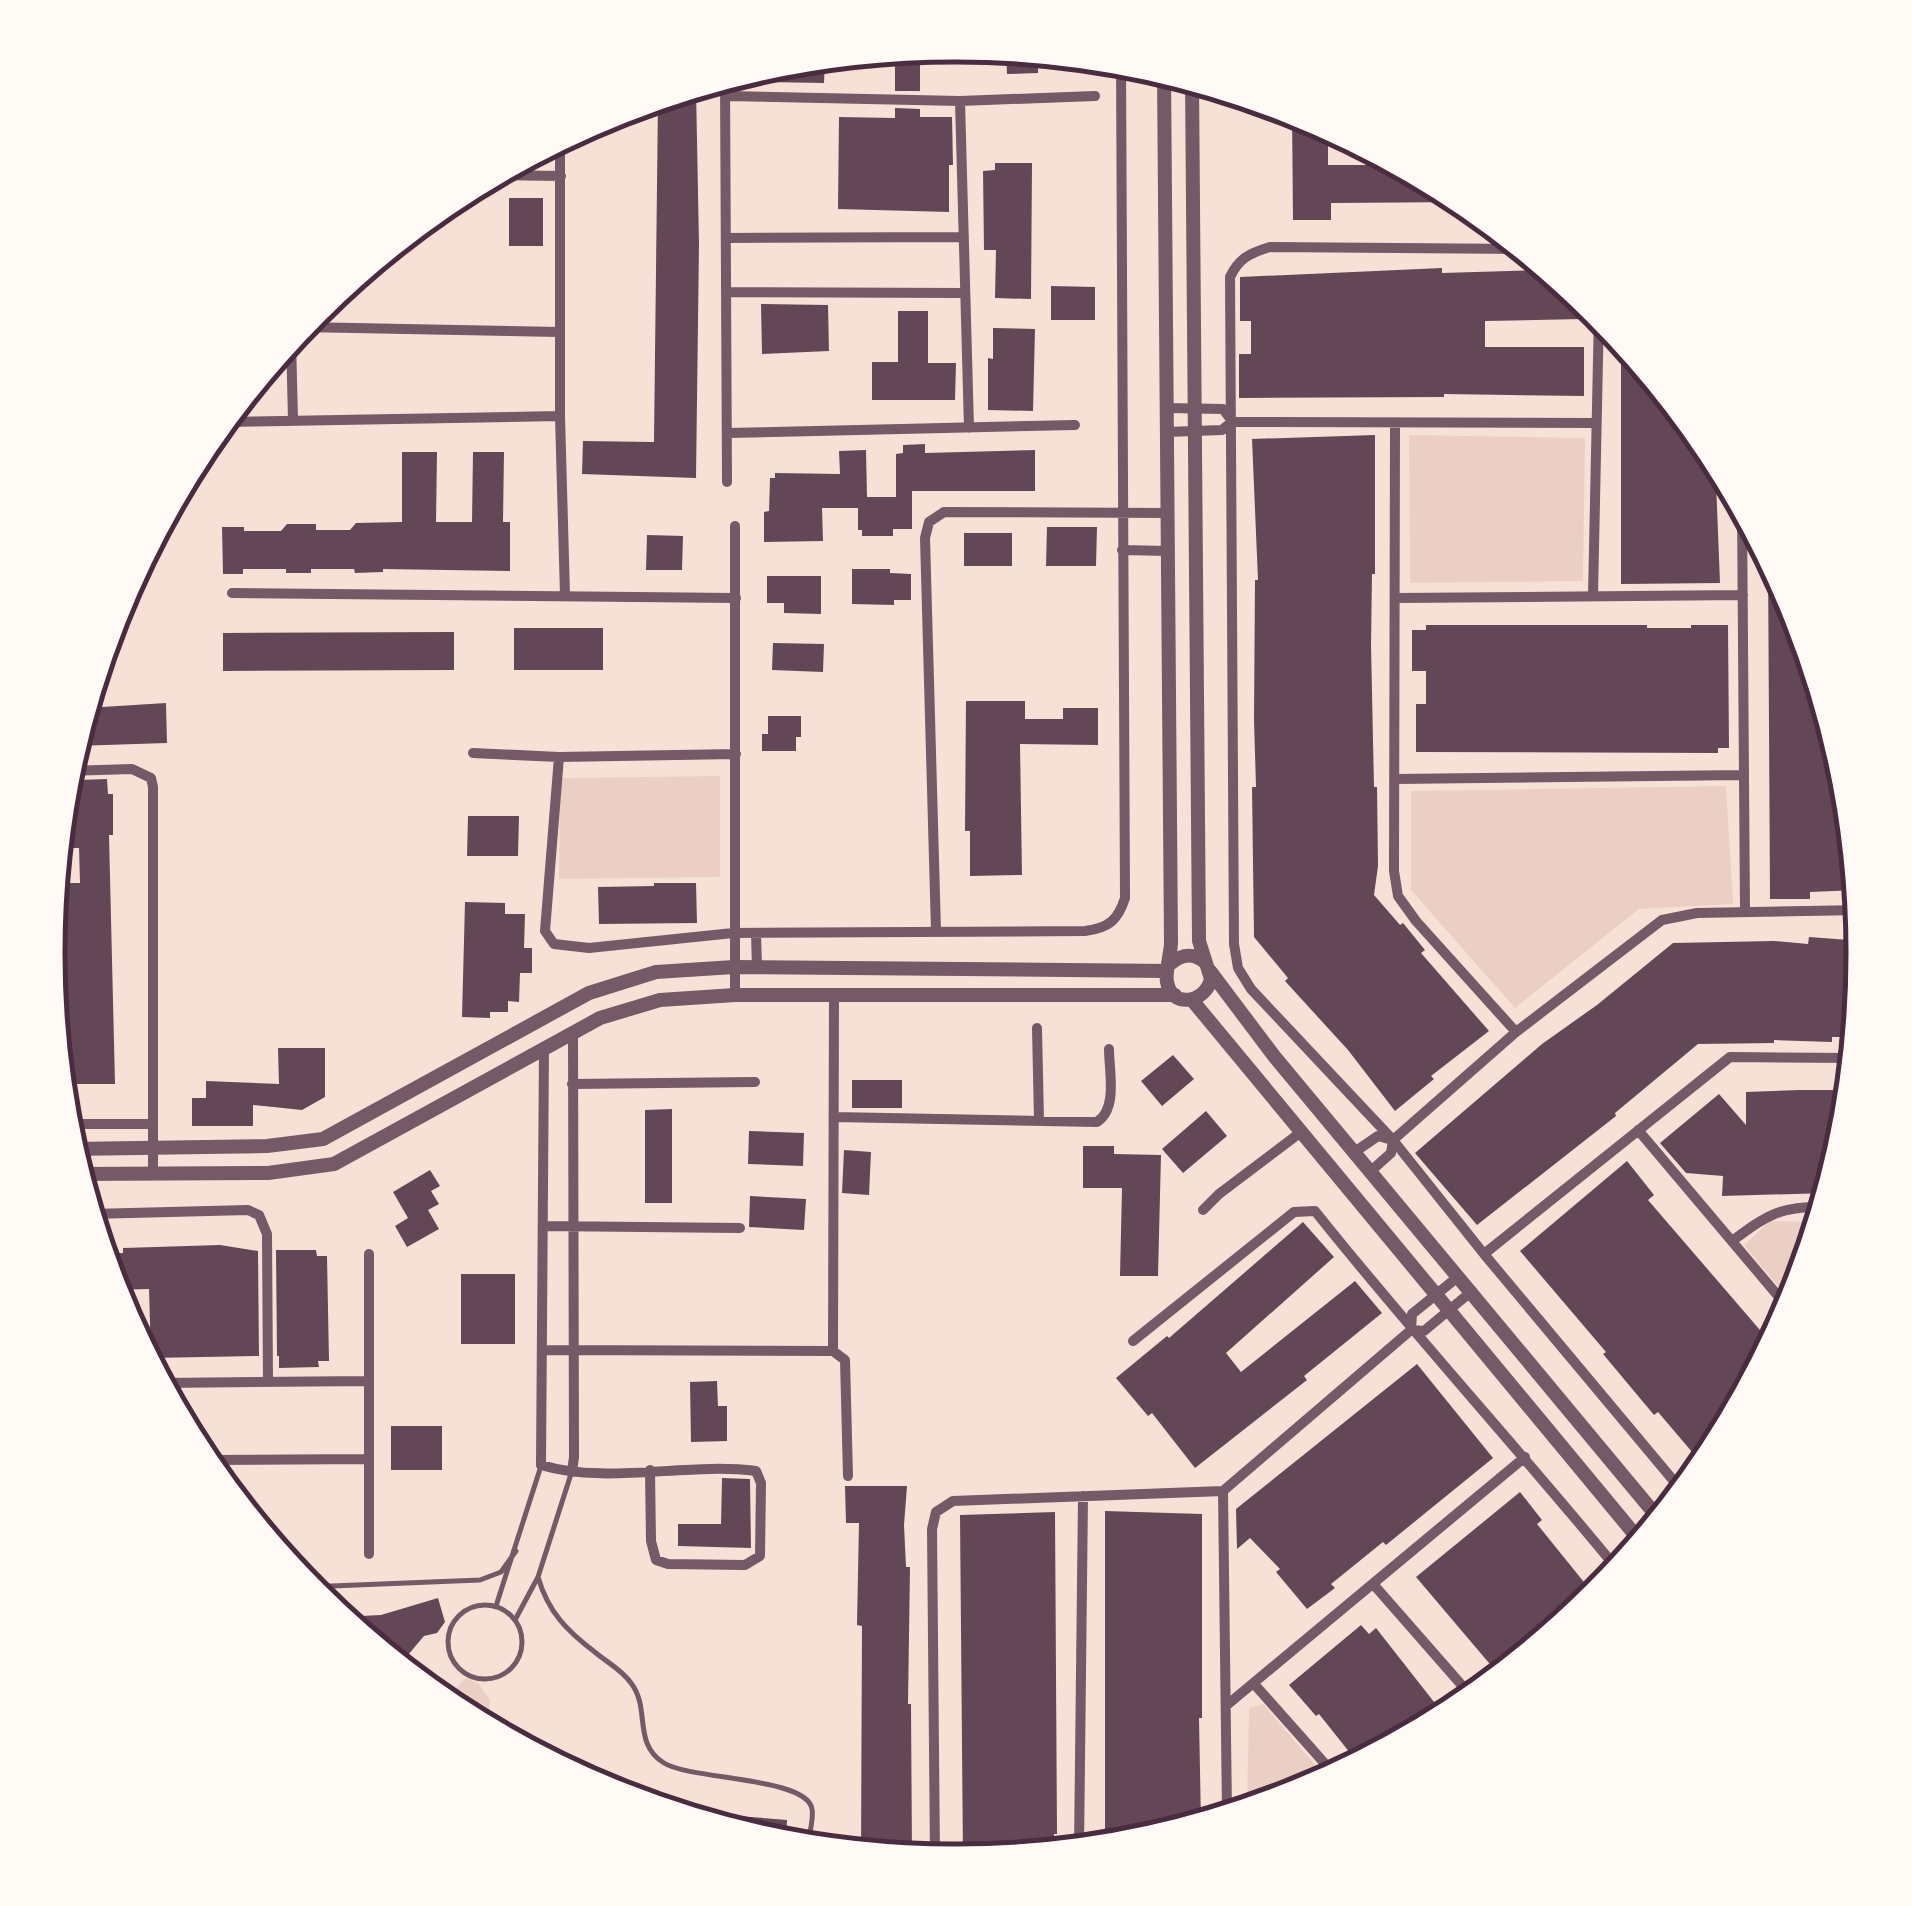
<svg xmlns="http://www.w3.org/2000/svg" width="1912" height="1906" viewBox="0 0 1912 1906" font-family="'Noto Serif',serif">
<rect width="100%" height="100%" fill="#f7e1d7"/>
<path fill="#ebcfc5" d="M1409 435 1585 438 1583 581 1410 583Z
M720 776V877L559 879 560 778Z
M1726 786 1733 904 1639 909 1515 1008 1411 890V791Z
M1770 1221 1819 1222 1793 1304 1744 1245Z
M466 1678 479 1684 490 1700 489 1712 486 1715 461 1713 447 1698Z
M1263 1704 1327 1779 1303 1792 1247 1809 1249 1708Z"/>
<path fill="#644757" d="M920 49V91H895V51Z
M1006 50 1038 53V73L1007 74Z
M825 58 824 83 765 82V67Z
M696 88 699 244 696 478 582 474 583 441 654 442 658 99Z
M895 108 920 109V117H952L953 165H949V212L838 209 839 117 895 118Z
M1292 111 1328 127V165H1399L1466 202 1331 203V220H1293Z
M995 163H1032L1031 299 995 298 996 250H984L983 171 995 170Z
M509 198H543V246H509Z
M1442 268V273L1548 270 1582 298 1583 319 1485 321V347H1584V396L1444 394V397L1239 398V354H1251V321H1240V277Z
M1051 286 1095 287V320H1051Z
M761 304 828 305 829 351 762 354Z
M898 311H928V363H956L955 400H872V362H898Z
M993 328 1035 329 1033 411 988 410V358L993 359Z
M1621 339 1715 456 1720 583 1621 584Z
M1375 435V574H1372L1371 645 1374 787H1377L1378 866 1374 895 1400 925 1403 923 1425 950 1421 953 1489 1031 1431 1076 1434 1079 1395 1111 1348 1050 1285 981 1288 978 1254 937 1252 787H1256L1254 720 1255 580H1258L1252 439Z
M925 444V453L1035 450V491H912V529H893V536H862V530H858V508H822L823 541 764 542V512L769 511 770 478H775V473L840 474 839 451 866 450 867 497H896V454L903 453V445Z
M402 452H437L436 522H472L473 452H504L503 522H510V571L383 569V572L355 573 354 569H311V573H286V569H243V574H223L222 527H244V531H281L287 524H316V530H350L356 523 402 522Z
M1047 527H1097L1096 566H1046Z
M964 533H1012V566H964Z
M647 535 683 536 682 570H646Z
M1768 556 1795 606 1847 776 1858 890 1810 892V899H1770Z
M852 569H890V573L911 574V600H894V605L852 604Z
M767 576H821V614L784 613V603H767Z
M1426 625H1647V628H1691V625H1728L1729 748H1718V753L1416 752V704H1426V671H1412V630H1426Z
M514 628H603V670H514Z
M454 632V670L223 671V633Z
M773 643 824 644 823 672 772 670Z
M966 701H1025V719H1063V708H1098V745L1020 744 1022 875 970 876V831H965Z
M166 703 167 743 74 746 86 708Z
M768 716H801V737H796V751H762V734H768Z
M107 779 108 794H113V835H109L115 1084H61L48 952 55 883H80L79 848H58L64 793H78V780Z
M468 816H519L518 856H467Z
M654 883H696L697 923 599 924 598 887 654 886Z
M465 902 505 903V914H525L524 948H532V973H520L519 1002 508 1001V1012H490V1018L462 1017Z
M1809 937 1863 941 1856 1037H1832V1042L1774 1040V1043L1698 1044 1615 1113 1616 1116 1477 1225 1415 1153 1542 1044 1597 1005 1673 943 1774 941 1808 944Z
M278 1048H325V1097L302 1110 253 1105V1126H192V1098H206V1081L279 1084Z
M1173 1055 1194 1079 1162 1106 1141 1081Z
M852 1080H902V1108H852Z
M1801 1090H1850L1846 1131 1828 1193 1722 1196 1723 1176 1686 1173 1660 1143 1719 1094 1746 1125V1092Z
M672 1109V1203H645V1110Z
M1206 1111 1227 1136 1183 1173 1162 1149Z
M749 1131 804 1133 803 1166 748 1164Z
M1083 1146H1114V1154L1161 1155 1158 1276H1120L1122 1188H1083Z
M844 1150 871 1152 869 1195 842 1193Z
M1627 1161 1654 1195 1648 1200 1772 1344 1704 1466 1658 1412 1654 1415 1603 1354 1606 1352 1520 1251Z
M430 1170 440 1186 431 1191 439 1204 428 1210 439 1229 407 1247 395 1226 408 1218 393 1192Z
M750 1196 806 1199 804 1230 749 1227Z
M1303 1222 1334 1257 1226 1353 1241 1372 1355 1281 1382 1313 1304 1376 1307 1380 1195 1468 1152 1413 1148 1416 1116 1378 1167 1336 1169 1338Z
M220 1245 258 1251 259 1356 151 1358 149 1289 114 1290 103 1254 123 1253V1248Z
M276 1250H316L317 1256H327L329 1361H318L319 1367 279 1368V1356H277Z
M461 1274H515V1344H461Z
M1417 1364 1493 1458 1386 1545 1383 1542 1331 1584 1335 1588 1307 1609 1276 1572 1280 1569 1250 1538 1237 1549 1236 1509Z
M717 1381 718 1406H727V1441L691 1442 690 1382Z
M391 1426H442V1470H391Z
M722 1478 750 1479 751 1548 678 1546V1524H721Z
M845 1486H907L904 1525 906 1567H910L908 1704H911L912 1857 861 1852 862 1626 857 1625 859 1523H846Z
M1520 1492 1542 1520 1537 1524 1596 1597 1500 1676 1416 1577Z
M1105 1511 1202 1514V1718H1199L1201 1823 1133 1844 1105 1846Z
M1055 1512 1057 1834H1054L1055 1851 963 1860 960 1515Z
M438 1598 445 1622 437 1633 424 1636 408 1655 411 1674 340 1617 381 1615Z
M1361 1625 1369 1634 1376 1628 1445 1716 1358 1763 1319 1714 1316 1716 1289 1685Z
M689 1803 739 1816 787 1820 786 1841 776 1843 685 1815Z"/>
<g fill="none" stroke-linecap="round" stroke-linejoin="round">
<path stroke="#755966" stroke-width="5" d="M538 1577C548 1612 567 1631 596 1653 608 1663 622 1670 631 1683 651 1709 632 1743 664 1763 691 1780 807 1777 812 1809 814 1819 809 1836 807 1846
M307 1587 480 1580 501 1572 516 1551
M448 1642a37 37 0 1 1 74 0a37 37 0 1 1-74 0Z
M496 1606 541 1466
M515 1620 538 1577 571 1474"/>
<path stroke="#755966" stroke-width="10" d="M725 79 727 482
M1225 90 1246 103 1260 101
M726 96 960 101 1095 96
M960 101 969 428
M560 140V416L565 595
M494 175 561 176
M726 238 964 237
M1522 249 1270 247C1250 253 1239 258 1230 277L1234 944 1238 968 1251 989 1393 1140 1484 1254 1683 1492
M727 292 965 293
M301 327 559 332
M291 339 293 420
M1167 408 1223 409 1232 421
M222 422 560 416
M1395 425 1394 871 1398 896 1416 921 1516 1032
M1167 432 1222 430 1232 422 1596 423
M727 433 1075 425
M1742 507 1745 911
M735 526V995
M1122 550 1168 551
M232 593 736 598
M1593 596 1599 312
M1397 598 1743 595
M473 753 559 757 736 754
M559 757 545 931 554 944 589 948 733 933 1085 931C1109 928 1118 920 1125 898L1121 61
M67 771 132 769 151 778 153 787V1173
M1395 779 1744 775
M936 931 925 538 929 522 944 512 1168 513
M756 934 757 967
M1037 1028 1039 1121
M544 1047 541 1465C607 1485 687 1462 756 1471L761 1483 760 1556 745 1565 668 1564 656 1560 651 1541 650 1470
M572 1084 755 1082
M834 1117 1097 1122C1118 1109 1109 1071 1109 1049
M65 1124H151
M1638 1130 1790 1310
M1356 1151 1378 1136 1392 1140
M1372 1170 1391 1153 1393 1140 1516 1032 1662 920 1697 913 1860 910
M1203 1210 1219 1194 1301 1132
M91 1214 248 1210 259 1215 267 1234 268 1382
M544 1226 740 1228
M1732 1241C1766 1216 1779 1206 1823 1207
M369 1254V1554
M1484 1254 1730 1057 1854 1058
M1411 1329 1412 1314 1459 1276
M1133 1341 1294 1212 1315 1211C1413 1334 1519 1449 1618 1570
M544 1350 833 1351 845 1360 848 1476
M833 1351 834 995
M161 1383 369 1381
M203 1460 369 1459
M572 1472 574 1457 573 1032
M1223 1491 1227 1815
M1374 1585 1473 1698
M1255 1685 1335 1775
M1227 1705 1525 1457
M1079 1849 1083 1496
M935 1859 932 1529 936 1512 953 1501 1223 1491 1411 1330 1424 1331 1472 1291"/>
<path stroke="#755966" stroke-width="14" d="M1164 72 1171 942C1171 954 1165 970 1167 982 1172 1010 1206 1002 1211 979L1206 963C1194 953 1183 953 1170 964
M1192 80 1199 941 1206 963
M1210 971 1274 1056 1660 1520
M1192 1000 1641 1542
M71 1149 267 1146 323 1139 589 993 656 972 734 967 1167 971
M79 1174 268 1173 334 1164 600 1018 660 1000 735 995H1175"/>
</g>
<path d="M0 0H1912V1906H0ZM955 62H956A890 890 0 0 1 1846 952V954A890 890 0 0 1 956 1844H955A890 890 0 0 1 65 954V952A890 890 0 0 1 955 62Z" fill="#fffaf5" fill-rule="evenodd"/>
<path fill="none" stroke="#4a2c40" stroke-width="5" d="M955 62H956A890 890 0 0 1 1846 952V954A890 890 0 0 1 956 1844H955A890 890 0 0 1 65 954V952A890 890 0 0 1 955 62Z"/>
</svg>
